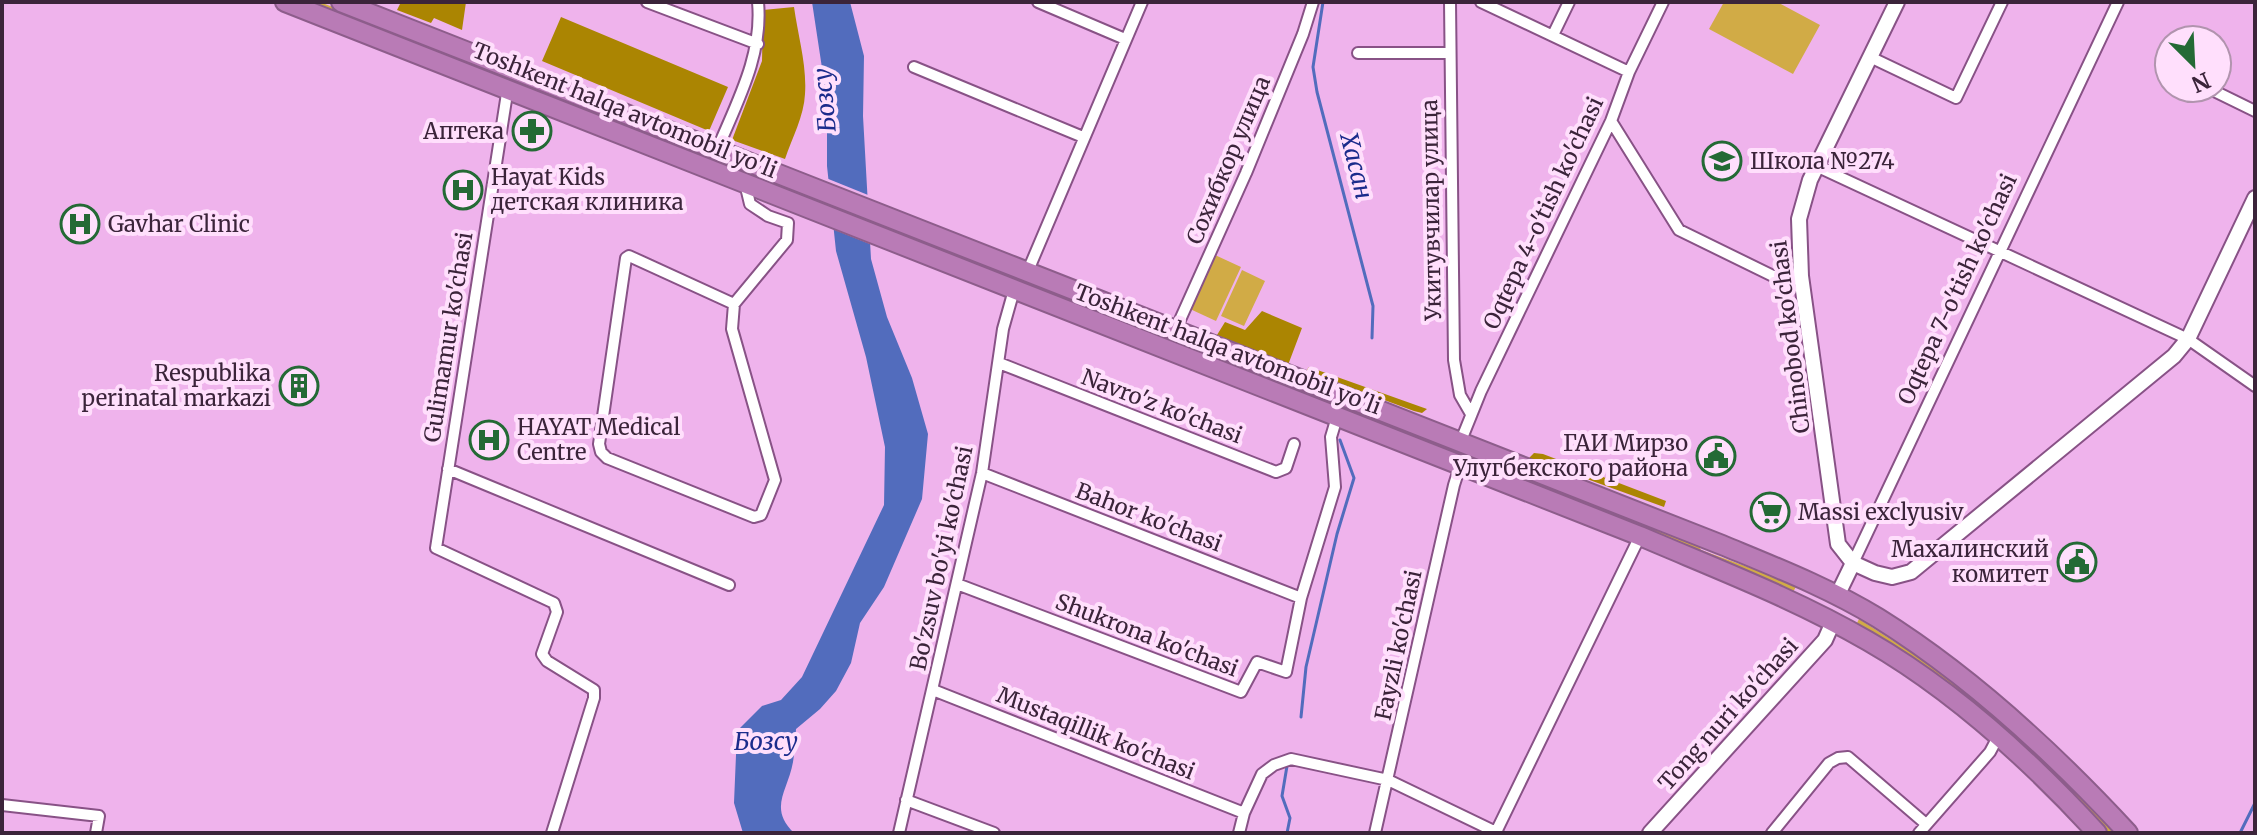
<svg xmlns="http://www.w3.org/2000/svg" width="2257" height="835" viewBox="0 0 2257 835" font-family="Merriweather,serif">
<rect width="100%" height="100%" fill="#efb3ec"/>
<path fill="#d1ab46" d="M301 2H320L486 68 484 74Z
M1724 2H1777L1820 25 1793 74 1709 29Z
M533 85 1013 274 1011 281 530 92Z
M1215 255 1241 267 1216 321 1190 309Z
M1242 270 1265 281 1244 326 1221 316Z
M1026 279 1182 341 1180 347 1024 285Z
M1229 360 1699 546 1701 550 1797 585 1793 592 1630 522 1554 496 1227 366Z
M1859 619 1917 656 1972 696 1968 701 1856 625Z
M2000 719 2067 781 2116 833H2106L2062 786 1996 725Z"/>
<path fill="#ab8502" d="M401 2H466L462 30 434 18 431 23 397 10Z
M794 7C798 36 807 65 805 94 804 116 792 138 785 159L732 140 762 61 763 10Z
M561 17 728 87 709 131 542 61Z
M1262 311 1302 328 1288 365 1217 335 1225 322 1245 330Z
M1309 367 1427 409 1422 413 1414 411 1306 371Z
M1534 453 1543 454 1666 501 1664 507 1529 458Z"/>
<path fill="#526cbd" d="M812 2H850L864 56 863 116 871 259 887 317 912 378 928 434 922 499 884 587 860 623 851 663 836 691 820 709 796 729C795 740 795 751 793 762 788 791 768 808 794 833H743L734 803 737 731 762 706 781 700 802 677 884 505 885 447 866 357 836 251 827 166V101Z"/>
<path fill="#efb3ec" d="M826 178 873 197 875 246 830 228 825 183Z"/>
<g fill="none" stroke-linecap="round" stroke-linejoin="round">
<path stroke="#526cbd" stroke-width="3" d="M1323 2 1313 67 1317 92 1373 306 1372 338
M1301 717 1306 667 1337 534 1354 478 1340 440
M1287 833 1290 818 1282 796 1287 766
M2240 833 2255 803"/>
<defs>
<path id="street" d="M647 2 758 44
M1038 2 1125 39
M1450 2 1454 360 1460 395 1471 414
M1481 2 1629 72
M1553 35 1569 2
M1358 53H1449
M1870 57 1956 98 2002 2
M914 67 1083 137
M2168 69H2169
M508 87 436 548 554 603 557 612 542 654 547 661 594 690V698L552 833
M2208 88 2255 111
M1611 121 1679 230 1773 276H1801
M717 150C737 102 763 55 758 2
M1816 166 2188 339 2255 386
M1027 273 1142 2
M734 304 629 256 626 258 599 444 601 452 607 458 754 517 761 515 775 480 732 329 734 304 787 240 788 223 768 216 750 204 745 183
M1175 331 1246 173 1303 34 1313 2
M999 363 1276 472 1286 468 1294 444
M1460 443 1481 391 1611 121 1629 72 1663 2
M448 469 729 585
M982 473 1301 598
M1853 563 2118 2
M957 584 1241 692 1257 662 1286 672 1301 598 1335 487 1331 437 1337 417
M933 690 1244 813
M906 800 994 833
M2 805 99 816 96 833
M1496 832 1640 536
M899 833 982 473 1003 329 1014 290
M1239 833 1244 813 1262 774 1274 765 1291 759 1388 780 1498 833
M1375 833 1454 485 1460 466
M1772 833 1829 763 1838 758 1848 757 1926 824
M1919 833 1990 752 1999 735"/>
<path id="secondary" d="M1897 2 1810 180 1799 219 1801 276 1838 544 1853 563 1875 573 1892 577 1911 572 2174 356 2188 339 2255 198
M1837 596 1853 563
M1650 833 1825 640 1833 622"/>
<path id="highway" d="M285 2 1640 536C1717 569 1796 599 1868 641 1955 691 2030 760 2097 833
M341 2 1722 545C1775 567 1829 588 1878 618 1971 676 2054 753 2128 833"/>
</defs>
<use href="#street" stroke="#885286" stroke-width="14"/>
<use href="#secondary" stroke="#885286" stroke-width="18"/>
<use href="#highway" stroke="#8d5d8b" stroke-width="22"/>
<use href="#street" stroke="#fff" stroke-width="10"/>
<use href="#secondary" stroke="#fff" stroke-width="14"/>
<use href="#highway" stroke="#b97bb6" stroke-width="18"/>
</g>
<defs>
<symbol id="pharmacy-ring" viewBox="-11 -11 22 22"><circle r="9.5" fill="#ffdffc" stroke="#246a35" stroke-width="1.5"/><path d="M-2-6h4v4h4v4h-4v4h-4v-4h-4v-4h4Z" fill="#246a35"/></symbol>
<symbol id="school-ring" viewBox="-11 -11 22 22"><circle r="9.5" fill="#ffdffc" stroke="#246a35" stroke-width="1.5"/><path d="M0-5L7-2L0 1L-7-2ZM-4 1L0 2.5L4 1V4Q0 6-4 4Z" fill="#246a35"/></symbol>
<symbol id="hospital-ring" viewBox="-11 -11 22 22"><circle r="9.5" fill="#ffdffc" stroke="#246a35" stroke-width="1.5"/><path d="M-5-5h3v3.5h4V-5h3V5h-3V1.5h-4V5h-3Z" fill="#246a35"/></symbol>
<symbol id="building-ring" viewBox="-11 -11 22 22"><circle r="9.5" fill="#ffdffc" stroke="#246a35" stroke-width="1.5"/><path d="M-4-6H4V6H1V3H-1V6H-4ZM-2.5-4.3h1.7v1.8h-1.7ZM.8-4.3h1.7v1.8H.8ZM-2.5-1h1.7V.8h-1.7ZM.8-1h1.7V.8H.8Z" fill="#246a35"/></symbol>
<symbol id="civic-ring" viewBox="-11 -11 22 22"><circle r="9.5" fill="#ffdffc" stroke="#246a35" stroke-width="1.5"/><path d="M-.6-6.5H3V-4.5H.6V-3L4-1V1h2V6H-6V1h2V-1L-.6-3ZM-1.2 2.5V6h2.4V2.5Z" fill="#246a35"/></symbol>
<symbol id="supermarket-ring" viewBox="-11 -11 22 22"><circle r="9.5" fill="#ffdffc" stroke="#246a35" stroke-width="1.5"/><path d="M-6-5.5h2.5l.6 2H6L4.5 2H-2.5L-4.4-4H-6ZM-1.5 3.2a1.3 1.3 0 1 0 .1 0ZM3 3.2a1.3 1.3 0 1 0 .1 0Z" fill="#246a35"/></symbol>
</defs>
<g fill-rule="evenodd">
<use href="#pharmacy-ring" x="510" y="109" width="44" height="44"/>
<use href="#school-ring" x="1700" y="139" width="44" height="44"/>
<use href="#hospital-ring" x="441" y="168" width="44" height="44"/>
<use href="#hospital-ring" x="58" y="202" width="44" height="44"/>
<use href="#building-ring" x="277" y="364" width="44" height="44"/>
<use href="#hospital-ring" x="467" y="418" width="44" height="44"/>
<use href="#civic-ring" x="1694" y="434" width="44" height="44"/>
<use href="#supermarket-ring" x="1748" y="490" width="44" height="44"/>
<use href="#civic-ring" x="2055" y="540" width="44" height="44"/>
</g>
<g text-anchor="middle" stroke-width="8" stroke-linejoin="round" paint-order="stroke">
<g font-size="22" fill="#3b243a" stroke="#ffdffc">
<text transform="translate(625 110) rotate(22)" y="8">Toshkent halqa avtomobil yo'li</text>
<text transform="translate(1228 160) rotate(-67)" y="8">Сохибкор улица</text>
<text transform="translate(1431 210) rotate(-91)" y="8">Укитувчилар улица</text>
<text transform="translate(1543 213) rotate(-65)" y="8">Oqtepa 4-o'tish ko'chasi</text>
<text transform="translate(1957 289) rotate(-65)" y="8">Oqtepa 7-o'tish ko'chasi</text>
<text transform="translate(448 337) rotate(-81)" y="8">Gulimamur ko'chasi</text>
<text transform="translate(1790 337) rotate(-97)" y="8">Chinobod ko'chasi</text>
<text transform="translate(1228 349) rotate(21)" y="8">Toshkent halqa avtomobil yo'li</text>
<text transform="translate(1162 406) rotate(21)" y="8">Navro'z ko'chasi</text>
<text transform="translate(1149 517) rotate(21)" y="8">Bahor ko'chasi</text>
<text transform="translate(941 558) rotate(-78)" y="8">Bo'zsuv bo'yi ko'chasi</text>
<text transform="translate(1147 635) rotate(21)" y="8">Shukrona ko'chasi</text>
<text transform="translate(1398 645) rotate(-78)" y="8">Fayzli ko'chasi</text>
<text transform="translate(1728 714) rotate(-48)" y="8">Tong nuri ko'chasi</text>
<text transform="translate(1096 733) rotate(22)" y="8">Mustaqillik ko'chasi</text>
</g>
<g font-size="22" fill="#3b243a" stroke="#ffdffc" text-anchor="start">
<text x="504" y="139" text-anchor="end">Аптека</text>
<text x="1750" y="169">Школа №274</text>
<text x="491" y="185">Hayat Kids<tspan x="491" dy="25">детская клиника</tspan></text>
<text x="108" y="232">Gavhar Clinic</text>
<text x="271" y="381" text-anchor="end">Respublika<tspan x="271" dy="25">perinatal markazi</tspan></text>
<text x="517" y="435">HAYAT Medical<tspan x="517" dy="25">Centre</tspan></text>
<text x="1688" y="451" text-anchor="end">ГАИ Мирзо<tspan x="1688" dy="25">Улугбекского района</tspan></text>
<text x="1798" y="520">Massi exclyusiv</text>
<text x="2049" y="557" text-anchor="end">Махалинский<tspan x="2049" dy="25">комитет</tspan></text>
</g>
<g font-size="24" font-style="italic" fill="#1b2c8c" stroke="#ffdffc">
<text transform="translate(825 100) rotate(-95)" y="8">Бозсу</text>
<text transform="translate(1356 166) rotate(76)" y="8">Хасан</text>
<text x="766" y="750">Бозсу</text>
</g>
</g>
<rect width="2257" height="835" fill="none" stroke="#3b243a" stroke-width="8"/>
<g transform="translate(2193 64) rotate(156)"><circle r="38" fill="#ffdffc" stroke="#b194ae" stroke-width="2"/>
<path d="M0-6L14 30L0 20L-14 30Z" fill="#246a35"/>
<text y="-12" font-size="22" font-weight="bold" text-anchor="middle" fill="#3b243a">N</text>
</g>
</svg>
